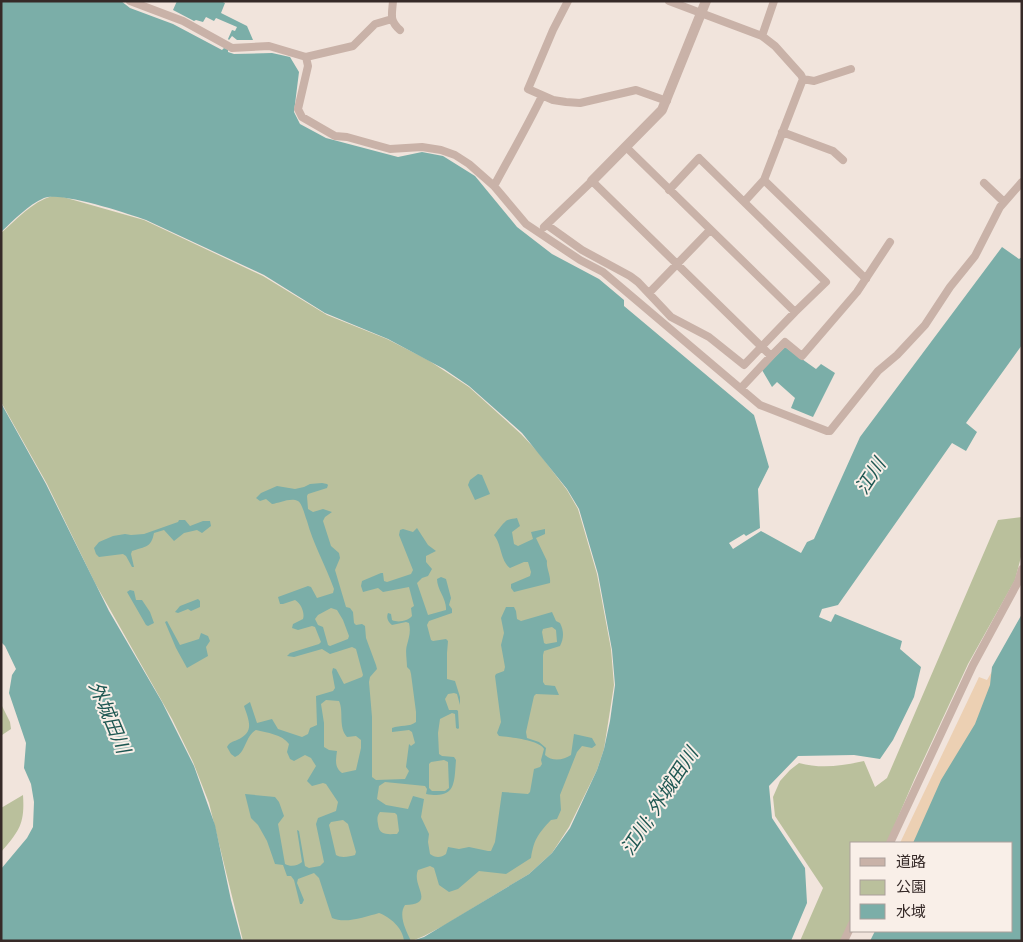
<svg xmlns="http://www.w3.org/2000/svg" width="1023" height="942" viewBox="0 0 1023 942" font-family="'DM Sans','Noto Sans JP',sans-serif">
<rect width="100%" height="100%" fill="#f1e4dc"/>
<path fill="#bac09c" d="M52 196 63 197 144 220 263 276 327 315 387 339 428 360 469 387 521 434 538 452 567 490 578 509 597 574 611 649 614 685 604 749 597 770 569 827 552 853 529 874 445 925 424 936 412 941H243L209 803 193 762 172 719 95 583 47 484 1 402V233C17 219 32 202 52 196Z
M1022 517V553L1015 580 968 664 914 780 887 843H852V919L841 941H800L823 888 775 816 773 797 780 781 790 770 799 763C821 769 842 766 864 761L875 787 887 778 998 520Z
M1 704 10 722 11 729 2 735Z
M23 795C25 824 19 831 1 852V808Z"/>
<path fill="#ecd0b3" d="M1022 620V661L918 843H900L979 677 987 680Z"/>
<path fill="#7baea8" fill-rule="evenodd" d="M1 1H121L130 8 173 24 222 50 224 48 228 49V52L234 54 272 53 290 57 299 72 294 112 300 124 326 138 398 157 422 152 443 156 475 176 517 227 552 254 599 279 624 300V306L754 415 769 467 758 489 760 528 746 536 744 534 729 543 733 549 761 531 801 553 807 542 814 539 860 437 1002 247 1019 259 1022 257V345L966 423 977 432 966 451 952 443 838 605 822 609 819 617 831 622 835 614 902 641 900 649 921 667 914 697 893 740 880 759 854 755 798 756 769 786 772 818 805 868 807 903 791 941H412L424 937 529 874 552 853 570 828 597 770 604 749 610 721 615 685 612 650 598 574 579 509 567 489 522 433 469 386 444 369 388 339 325 313 264 275 146 220C127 213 60 191 44 198 28 205 14 220 1 232Z
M177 1H221L225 3 221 13 247 26 253 40H237L232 36 229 40 228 39 232 30 235 31 237 27 216 18 214 21 206 17 203 22 196 20 194 21 173 10Z
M785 347 816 369 821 364 835 373 813 417 791 408 795 398 777 382 772 387 762 370Z
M1 403 46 484 109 611 162 702 194 766 215 825 231 900 242 941H1V869L27 838 33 827 34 802 31 784 24 768 26 743 9 693 12 675 16 669 5 646 1 642Z
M478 474 482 475 490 494 475 500 468 485 470 480Z
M322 483 327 484 328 485 327 488 308 494 307 496 308 509 313 512 323 509 332 512 325 517 323 521 331 546 339 553 340 558 335 570 346 607 350 608 353 612 354 623 356 625 362 624 365 626 366 638 376 665 377 669 370 677 369 682 372 717V777L376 780 405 779 409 771 406 767 409 744 411 746 415 743 412 732 409 730 392 732V728C400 725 410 727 416 722V712L411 674 410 670 407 667C407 660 405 651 407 645 409 637 411 632 409 623L406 622 392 625C388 622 386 618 388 613L391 614 392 620C398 623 408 621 412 616L411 608 414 606 409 587 383 592 378 588 363 592 361 586 362 581 381 573H383L384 581 387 582 411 574 413 570 399 535 400 530 403 529 413 532 417 528 428 545 436 551 426 556V562L432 569 428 576 422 578 417 583 428 615 446 610C447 599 437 590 437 579L441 577 446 579 451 598 449 605 452 609V613L429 621 427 625 431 640 433 641 446 639 448 641 447 653V679L455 681 460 697V705L457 694 454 693 448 694 445 699 449 710H457L458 711 459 728 458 729 456 728 455 714 452 713 440 719 438 733 439 754 442 756 454 757 456 760C454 784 456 799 426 794L427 789 425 786 385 782 379 786 377 799 386 805 408 809 413 796 424 799 421 817 429 834 428 842 430 854C435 858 441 858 446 854L448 847 459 849 469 847 488 851H491L495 842 502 792 528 794 530 792 534 769 540 767 542 764 541 760 544 749C540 740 509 737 499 736L497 733 501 722 495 676 496 674 504 671 505 667 501 645 504 633 501 618 506 607H514L516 611 517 619 521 621 552 612 556 621 560 623C564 631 564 638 560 646L544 651 543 655V682L545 685 555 686 559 695 536 694 534 696 526 732 527 738 539 742 546 748 545 755C552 762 564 760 571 755L574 734 592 738 596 745 592 748 582 746 577 752 560 795 561 810 557 819 551 820C538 834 534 839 531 858L506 874 479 871 458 889 449 892 439 885 434 868 430 866 418 870C411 886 437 904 405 905 398 915 406 931 411 941H404C403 928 390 917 379 913 365 917 345 924 332 918L319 878 314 873 298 879 297 883 304 900 302 904H300L294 880 291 876H287L283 865 275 864 267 841 258 825 251 818 245 794 275 797 279 802 284 816 278 824 285 864C290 867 298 866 302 862L297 830 299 831 305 866 309 868 320 866 324 862 316 824 318 818 336 811 338 802 326 784 323 783 312 786 307 781 316 766 311 758 305 755 294 761 290 759 287 752 289 744C282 734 267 733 256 730 245 736 246 753 235 757L231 754 227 747C230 742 232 742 237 740 255 732 249 721 244 706L250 702 257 723 272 719 278 729 302 737 308 734 310 728 317 725 316 696 333 691 335 688 332 672 333 668 336 669 344 684 362 677 363 675 356 649 352 647 330 654 322 649 294 657 287 656 290 653 319 644 321 642 315 627 312 626 298 630 292 628 293 624 303 619C305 613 301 603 295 600L283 604H280L278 597 308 586 311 587 317 598 333 593 334 589C326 566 313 544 307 521 305 516 302 503 298 501 291 497 279 503 272 504L266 499 260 501 256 498 261 493 277 486 295 489 304 487 310 484ZM331 608 337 610 343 620 349 636 348 639 330 646 328 645 323 627 318 625 315 619 318 615ZM552 627 556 630 557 642 546 644 544 643 542 632 543 629ZM326 700 339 701C344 712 338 727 347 737L356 736 361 740V748L356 770 342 773C334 767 336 759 337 751L329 750 324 747V723L321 704ZM444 760 448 762 449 788 445 791H432L429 788V764L431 762ZM380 812 395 813 397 815 399 831 397 834C388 834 379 836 378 824 377 819 377 816 380 812ZM343 820 348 824 356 852 355 855C349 857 340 858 336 855L329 825 331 822Z
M517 518 520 526 512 532 514 544 518 546 533 539 531 532 545 529V534L536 538 547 561C546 568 551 575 550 583L514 592 511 588V584L530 576 531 572 528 562H524L510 568C500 560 502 545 494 535 497 532 502 524 505 522 507 519 513 519 517 518Z
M179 520H185L190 526 203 521H210L211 526 202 533 197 530 184 533 174 541 164 530 154 533C151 548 146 546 132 551L131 554 134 567H132L126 556 123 554 99 557 96 554 94 548 99 542 113 536 125 534 131 535 144 534 178 522Z
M130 590 134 591 136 600H142L150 612 154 623 148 626 146 625 127 592Z
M198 599 200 601V607L191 611 188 609 178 613 175 612 180 606Z
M1022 614V941H870L875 931H1012V843H913L941 780 975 724 990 685 992 667Z
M167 621 180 645 199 639 201 633 208 636 210 641 206 647 208 656 187 668 176 648 165 622Z"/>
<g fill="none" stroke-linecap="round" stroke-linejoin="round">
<path stroke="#c9b2a8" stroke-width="8" d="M130 1 183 21 232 48 269 46 306 57 353 46 375 24 392 19
M393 1C392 15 389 20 400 30
M568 1 553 30 528 89 553 100 566 102 580 103 636 90 667 101
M669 1 762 36 775 46 801 75 803 79 764 180 866 279
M762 36 774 1
M306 57 308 66 298 109 302 117 335 136 347 137 390 149 422 147 441 150 455 155 469 164 494 186 526 224 580 260 603 272 760 405 827 431H830L878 371 897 355 925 325 950 287 975 256 1000 207 1022 182
M803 79 814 81 851 69
M782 132 833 151 843 160
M984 183 1004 202
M494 186C510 156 527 127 542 96
M669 190 699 158 744 202 764 180
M744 202 826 282 795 312
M547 225 582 250 630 276 638 282 671 317 709 337 744 365 795 312 626 147
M544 227 592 181 771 356 741 388
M649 293 710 230
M771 356 785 342 802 356 857 292 890 242
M890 843 973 665 1018 582 1022 569
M844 941 852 924"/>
<path stroke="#c9b2a8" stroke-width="10" d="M592 181 662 110 706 1"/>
</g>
<g text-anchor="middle" stroke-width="4" stroke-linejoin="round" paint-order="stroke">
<g font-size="19" font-style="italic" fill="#1e5752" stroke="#f9efe8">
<text transform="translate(870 476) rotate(-57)" y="7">江川</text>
<text transform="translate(110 717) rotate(67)" y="7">外城田川</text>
<text transform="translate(659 801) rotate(-57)" y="7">江川; 外城田川</text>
</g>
</g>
<rect width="1023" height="942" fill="none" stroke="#362a28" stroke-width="5"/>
<rect x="850" y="842" width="162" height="90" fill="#f9efe8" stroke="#aba09b"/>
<rect x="860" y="858" width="25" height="8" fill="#c9b2a8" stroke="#aba09b"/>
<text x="896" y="867" font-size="15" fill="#362a28">道路</text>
<rect x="860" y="880" width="25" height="15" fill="#bac09c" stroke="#aba09b"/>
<text x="896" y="892" font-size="15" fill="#362a28">公園</text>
<rect x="860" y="904" width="25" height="15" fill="#7baea8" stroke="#aba09b"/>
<text x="896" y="917" font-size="15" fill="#362a28">水域</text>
</svg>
